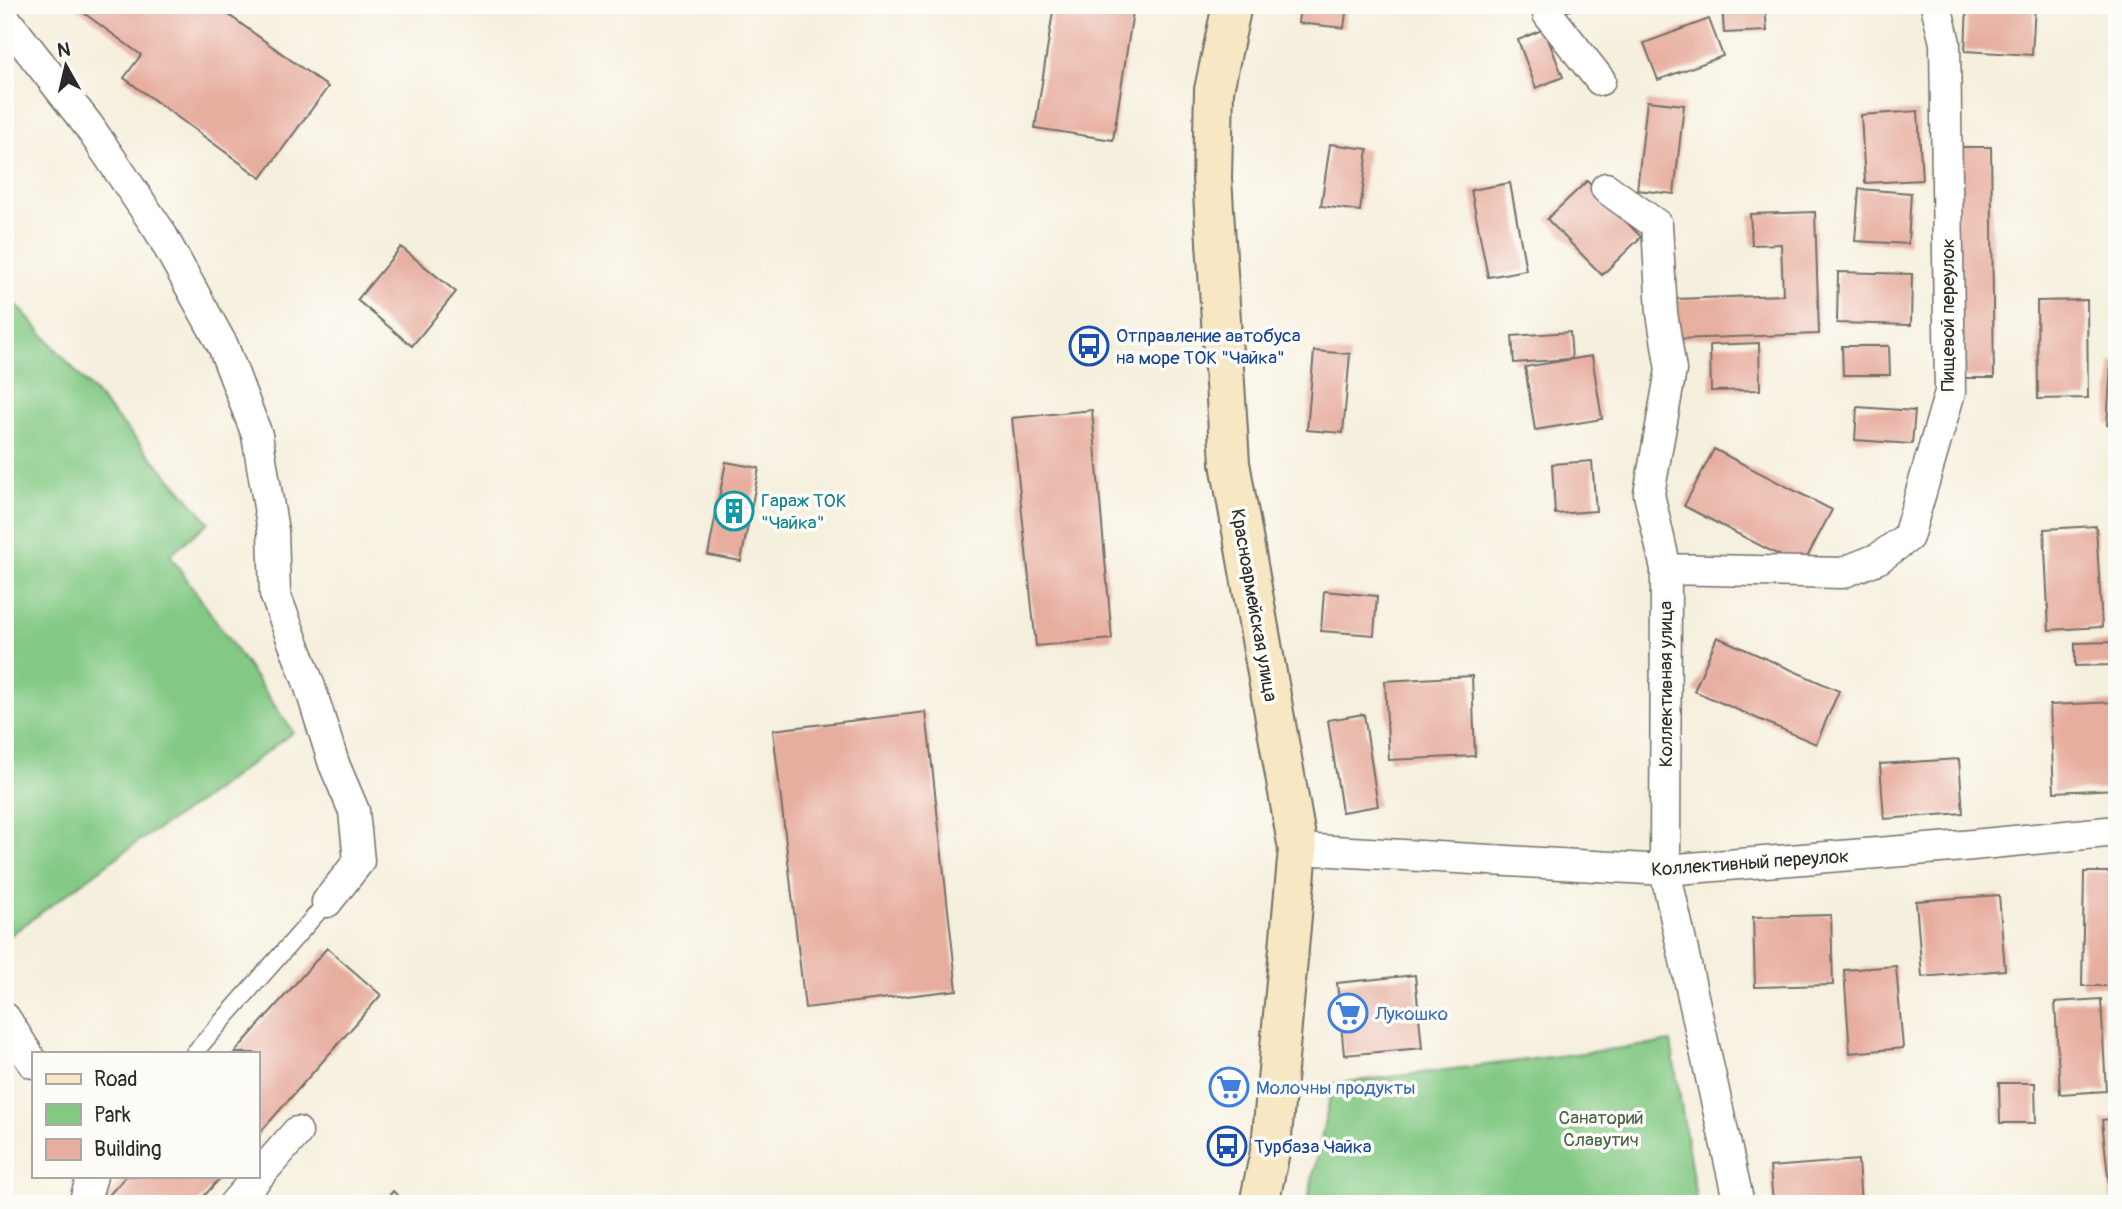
<svg xmlns="http://www.w3.org/2000/svg" width="2122" height="1209" viewBox="0 0 2122 1209" font-family="Pangolin,sans-serif">
<rect width="100%" height="100%" fill="#fdfcf7"/>
<filter id="ink" filterUnits="userSpaceOnUse"><feTurbulence type="fractalNoise" baseFrequency=".0143" numOctaves="2"/><feDisplacementMap in="SourceGraphic" scale="14" xChannelSelector="R" yChannelSelector="G"/><feConvolveMatrix kernelMatrix="1 2 1 2 8 2 1 2 1" color-interpolation-filters="sRGB"/></filter>
<filter id="wash" filterUnits="userSpaceOnUse"><feTurbulence type="fractalNoise" baseFrequency=".00686" numOctaves="4" result="noise"/><feDisplacementMap in="SourceGraphic" scale="28" xChannelSelector="R" yChannelSelector="G"/><feGaussianBlur stdDeviation="1.57" result="paint"/><feColorMatrix in="noise" values="0 0 0 0 0 0 0 0 0 0 0 0 0 0 0 0 0 1.4 0 .05"/><feComposite in="paint" operator="in"/></filter>
<g filter="url(#wash)">
<rect width="100%" height="100%" fill="#f5efdd"/>
<path fill="#83c984" stroke="#577a58" stroke-width="2" d="M16 304 209 522 170 555 293 732 201 801 139 841 5 939V311Z
M1671 1042 1697 1204H1307L1333 1084Z"/>
<g id="blocks">
<path fill="#e7ad9f" d="M73 5H215L328 87 261 178 124 78 141 55Z
M1054 5H1134L1113 140 1035 128Z
M1300 5H1347L1344 28 1298 23Z
M1566 5H1583V6L1568 11Z
M1722 5H1765L1767 31 1724 33Z
M1967 5H2035L2032 55 1965 51Z
M1709 19 1723 56 1658 80 1644 43Z
M1544 29 1563 77 1536 88 1518 40Z
M1647 101 1684 105 1674 194 1637 190Z
M1918 111 1922 180 1865 183 1861 115Z
M1330 144 1368 149 1360 211 1321 206Z
M1956 147H1991L1994 378H1959Z
M1587 181 1641 237 1602 275 1547 219Z
M1510 183 1526 270 1488 277 1471 190Z
M1859 189 1911 193 1908 244 1855 241Z
M1815 212 1819 334 1677 339 1676 299 1783 295 1781 244 1752 245 1750 214Z
M401 247 456 292 412 346 357 300Z
M1838 272 1912 274 1911 325 1837 323Z
M2087 300 2088 398 2038 399 2037 301Z
M1570 332 1572 359 1514 363 1512 336Z
M1759 343 1760 390 1711 391 1710 345Z
M1842 346H1889L1890 375H1843Z
M1314 351 1350 354 1343 433 1307 430Z
M1592 356 1602 419 1535 430 1525 367Z
M2111 362 2117 363V426L2107 425Z
M1857 407 1915 411 1912 444 1855 440Z
M1092 410 1112 639 1036 646 1012 418Z
M1714 449 1832 510 1802 567 1684 506Z
M1592 461 1596 511 1555 514 1552 464Z
M726 462 759 468 741 561 708 555Z
M2096 526 2102 627 2049 630 2044 529Z
M1324 591 1377 596 1374 635 1321 631Z
M1717 637 1839 691 1816 744 1694 691Z
M2111 642 2112 665 2075 666V643Z
M1472 676 1475 756 1389 760 1385 681Z
M2116 702 2117 789 2054 792 2050 705Z
M926 712 957 990 805 1008 773 730Z
M1364 714 1378 806 1342 812 1328 720Z
M1959 759 1963 813 1884 819 1880 764Z
M2084 872H2117V986H2082Z
M1999 895 2005 970 1922 977 1916 901Z
M1831 915 1833 985 1755 987 1753 917Z
M327 948 381 995 257 1136V1053H234Z
M1896 966 1903 1048 1850 1053 1844 970Z
M1415 975 1422 1048 1344 1055 1337 983Z
M2101 999 2106 1091 2060 1094 2055 1002Z
M1999 1083H2035L2036 1123H2000Z
M2117 1118V1204H2111L2102 1120Z
M1858 1160 1861 1204H1773L1770 1167Z
M126 1176H222L197 1204H101Z
M393 1191 407 1204H382Z"/>
</g>
</g>
<g filter="url(#ink)">
<use href="#blocks" fill-opacity="0" stroke="#727069" stroke-width="2"/>
<g fill="none" stroke-linecap="round" stroke-linejoin="round">
<defs>
<path id="lane" d="M194 1053 327 902"/>
<path id="street" d="M1547 5 1548 14 1600 80
M5 19 88 125 159 230 223 346 257 435 273 531 275 594 309 684 334 764 354 811 359 861 327 902
M1606 188 1657 225 1662 313 1671 370 1649 494 1666 569 1665 870 1739 1204
M1666 569 1842 573 1879 558 1908 537 1950 392 1945 43 1936 5
M1298 849 1665 870 1952 847 2117 831
M5 1018 33 1063
M84 1204 92 1176
M234 1204 297 1132"/>
<path id="secondary" d="M1232 5 1214 90 1212 178 1230 463 1298 849 1271 1147 1259 1204"/>
</defs>
<use href="#lane" stroke="#727069" stroke-width="19"/>
<use href="#street" stroke="#727069" stroke-width="33"/>
<use href="#secondary" stroke="#727069" stroke-width="42"/>
<use href="#lane" stroke="#fff" stroke-width="16"/>
<use href="#street" stroke="#fff" stroke-width="30"/>
<use href="#secondary" stroke="#f7e8c3" stroke-width="38"/>
</g>
</g>
<defs>
<symbol id="bus-ring" viewBox="-11 -11 22 22"><circle r="9.5" fill="#fdfcf7" stroke="#1a4fb4" stroke-width="1.5"/><path d="M-5-6H5V4H4V6H2V4H-2V6H-4V4H-5ZM-3.5-4V0h7V-4ZM-3.5 1.2v1.5H-2V1.2ZM2 1.2v1.5H3.5V1.2Z" fill="#1a4fb4"/></symbol>
<symbol id="building-ring" viewBox="-11 -11 22 22"><circle r="9.5" fill="#fdfcf7" stroke="#0f9aa8" stroke-width="1.5"/><path d="M-4-6H4V6H1V3H-1V6H-4ZM-2.5-4.3h1.7v1.8h-1.7ZM.8-4.3h1.7v1.8H.8ZM-2.5-1h1.7V.8h-1.7ZM.8-1h1.7V.8H.8Z" fill="#0f9aa8"/></symbol>
<symbol id="supermarket-ring" viewBox="-11 -11 22 22"><circle r="9.5" fill="#fdfcf7" stroke="#3f7fe0" stroke-width="1.5"/><path d="M-6-5.5h2.5l.6 2H6L4.5 2H-2.5L-4.4-4H-6ZM-1.5 3.2a1.3 1.3 0 1 0 .1 0ZM3 3.2a1.3 1.3 0 1 0 .1 0Z" fill="#3f7fe0"/></symbol>
</defs>
<g fill-rule="evenodd">
<use href="#bus-ring" x="1067" y="324" width="44" height="44"/>
<use href="#building-ring" x="712" y="489" width="44" height="44"/>
<use href="#supermarket-ring" x="1326" y="991" width="44" height="44"/>
<use href="#supermarket-ring" x="1207" y="1065" width="44" height="44"/>
<use href="#bus-ring" x="1205" y="1124" width="44" height="44"/>
</g>
<g text-anchor="middle" stroke-width="7" stroke-linejoin="round" paint-order="stroke">
<g font-size="19" fill="#2b2b2b" stroke="#fdfcf7">
<text transform="translate(1947 315) rotate(-90)" y="7">Пищевой переулок</text>
<text transform="translate(1255 605) rotate(80)" y="7">Красноармейская улица</text>
<text transform="translate(1665 684) rotate(-90)" y="7">Коллективная улица</text>
<text transform="translate(1750 862) rotate(-4)" y="7">Коллективный переулок</text>
</g>
<g font-size="19" fill="#164399" stroke="#fdfcf7" text-anchor="start">
<text x="1116" y="342">Отправление автобуса<tspan x="1116" dy="22">на море ТОК "Чайка"</tspan></text>
<text x="1254" y="1153">Турбаза Чайка</text>
</g>
<g font-size="19" fill="#0d838f" stroke="#fdfcf7" text-anchor="start">
<text x="761" y="507">Гараж ТОК<tspan x="761" dy="22">"Чайка"</tspan></text>
</g>
<g font-size="19" fill="#366cbe" stroke="#fdfcf7" text-anchor="start">
<text x="1375" y="1020">Лукошко</text>
<text x="1256" y="1094">Молочны продукты</text>
</g>
<g font-size="19" fill="#4a624a" stroke="#fdfcf7">
<text x="1601" y="1124">Санаторий<tspan x="1601" dy="22">Славутич</tspan></text>
</g>
</g>
<rect width="2122" height="1209" fill="none" stroke="#fdfcf7" stroke-width="28"/>
<rect x="32" y="1052" width="228" height="126" fill="#fdfcf7" stroke="#a9a8a5" stroke-width="2"/>
<rect x="46" y="1074" width="35" height="10" fill="#f7e8c3" stroke="#a9a8a5" stroke-width="2"/>
<text x="94" y="1086" font-size="21" fill="#2b2b2b">Road</text>
<rect x="46" y="1104" width="35" height="21" fill="#83c984" stroke="#a9a8a5" stroke-width="2"/>
<text x="94" y="1122" font-size="21" fill="#2b2b2b">Park</text>
<rect x="46" y="1139" width="35" height="21" fill="#e7ad9f" stroke="#a9a8a5" stroke-width="2"/>
<text x="94" y="1156" font-size="21" fill="#2b2b2b">Building</text>
<g transform="translate(66 66) rotate(352)" stroke="#fdfcf7" stroke-width="5" paint-order="stroke">
<path d="M0-5L12 26L0 18L-12 26Z" fill="#2b2b2b"/>
<text y="-10" font-size="19" font-weight="bold" text-anchor="middle" fill="#2b2b2b">N</text>
</g>
</svg>
